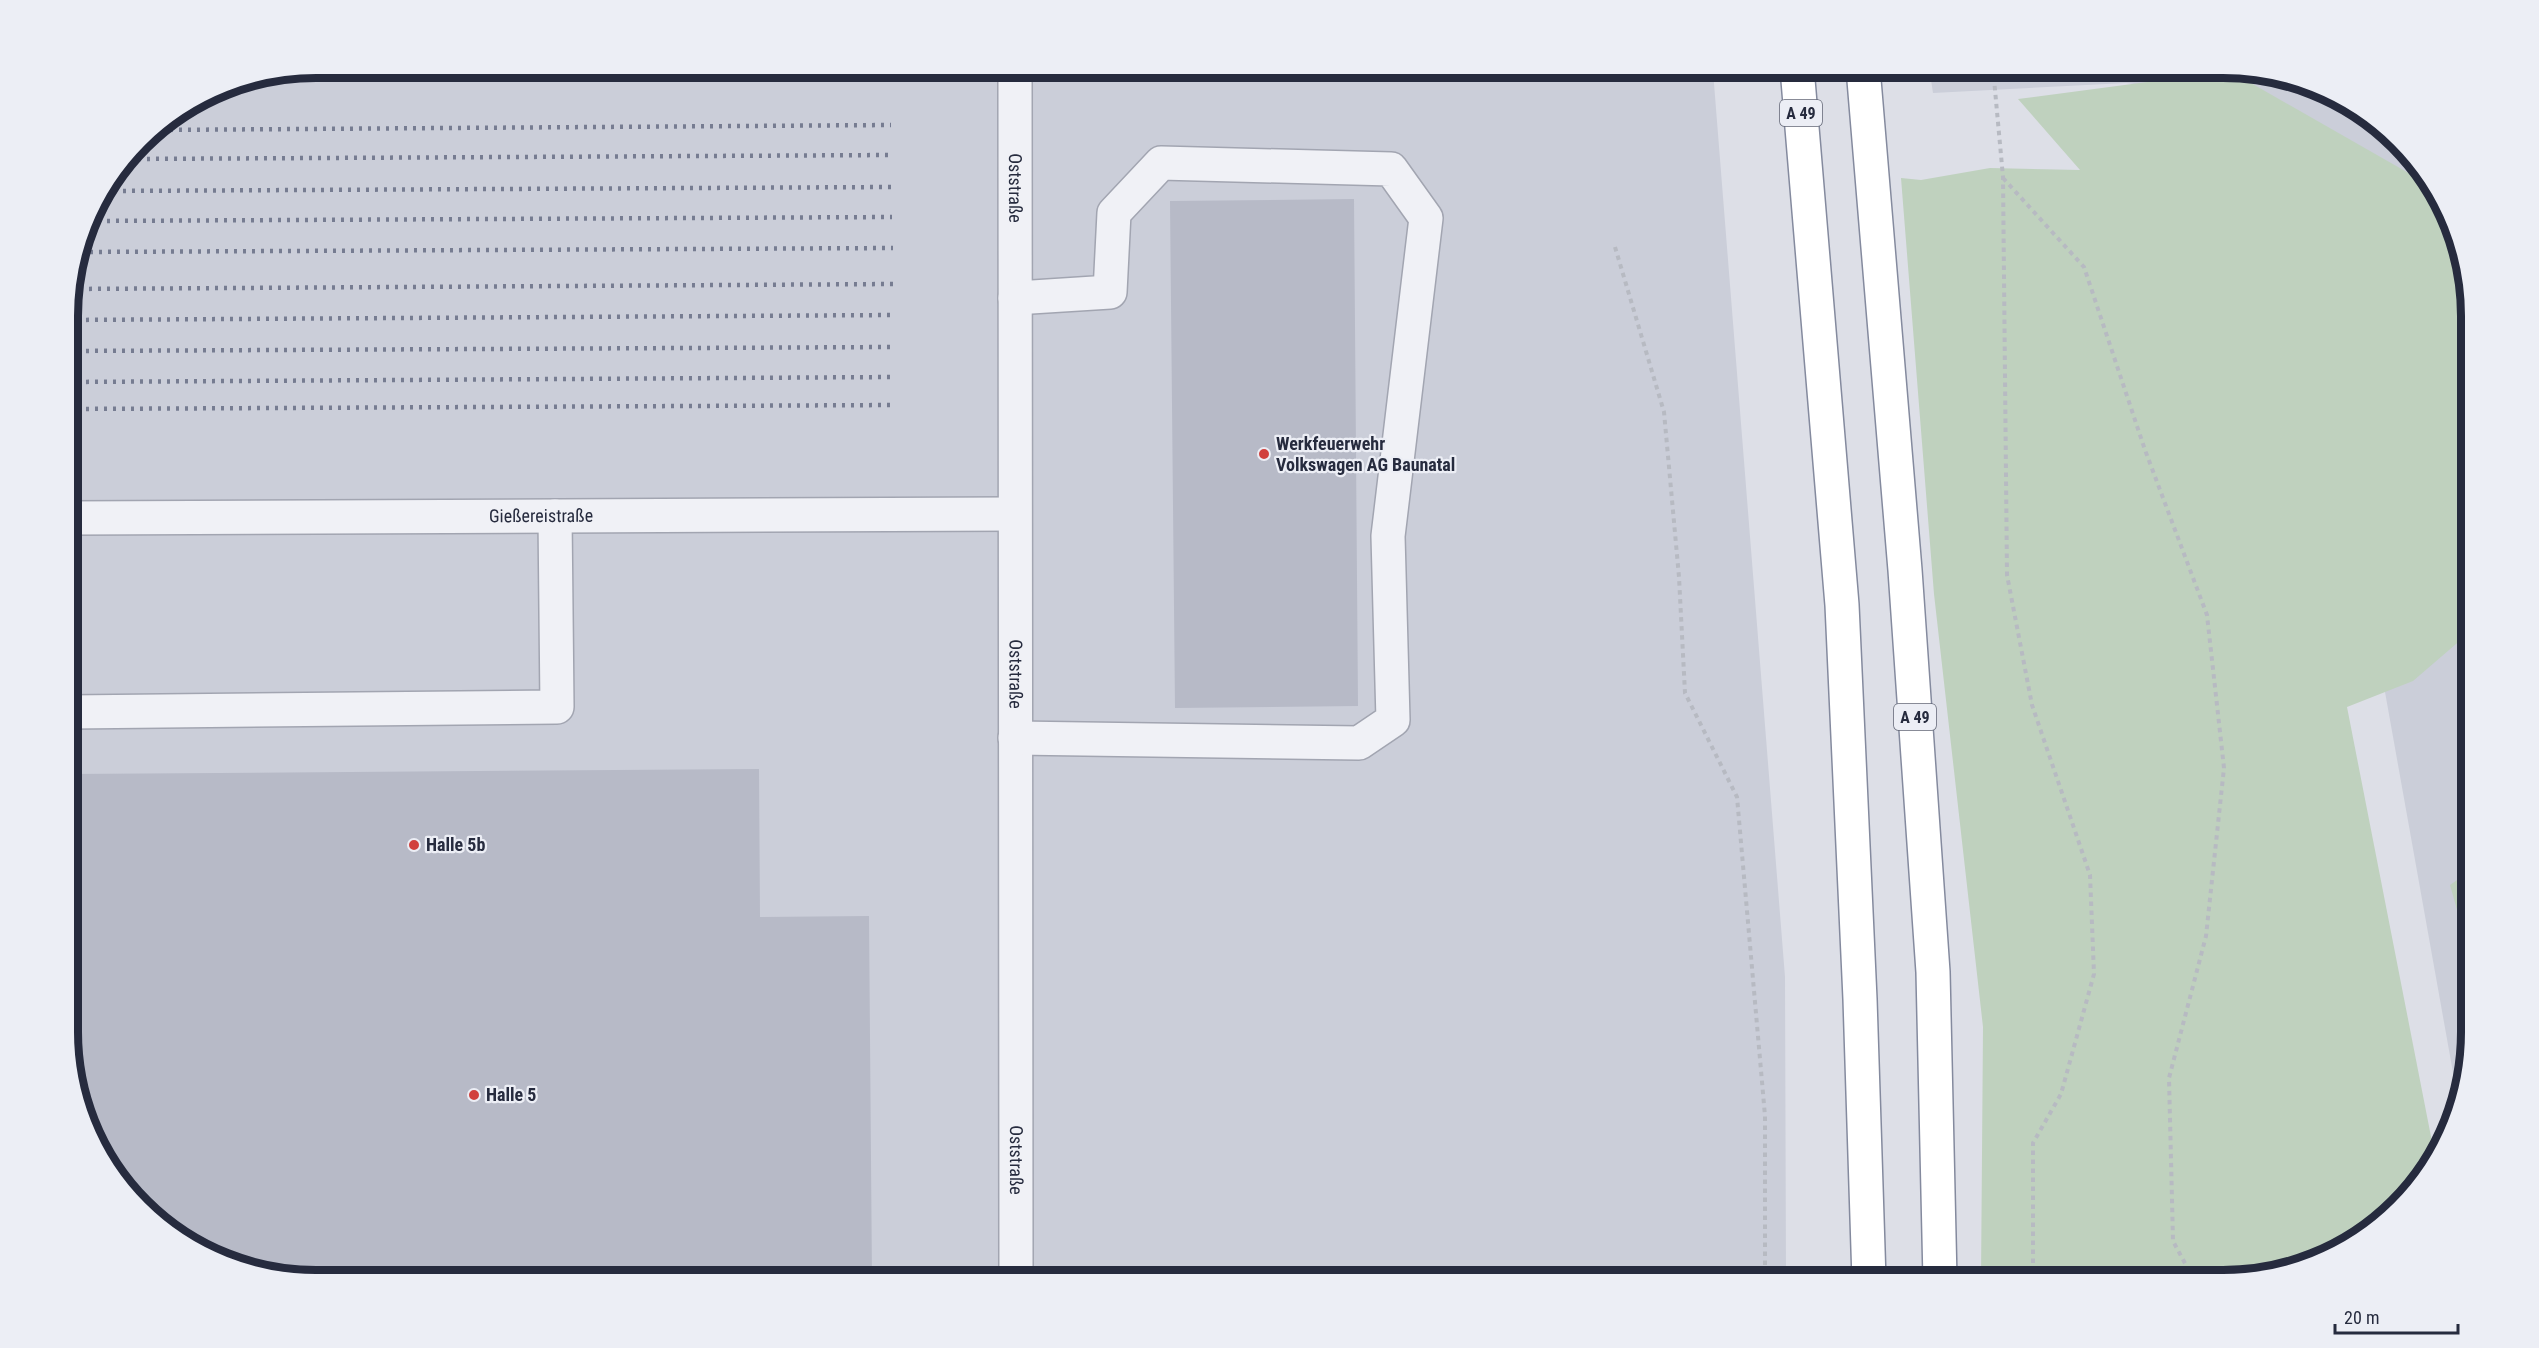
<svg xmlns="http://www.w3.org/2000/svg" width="2539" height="1348" viewBox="0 0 2539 1348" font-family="'Roboto Condensed',sans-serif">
<rect width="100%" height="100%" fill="#dddfe7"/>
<path fill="#cbced9" d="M316 68H1814L1713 71 1785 977 1786 1280H316L206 1255 119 1183 86 1127 70 1064 68 300 93 206 152 129 221 86Z
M1922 68H2223L2333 93 2387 129 2429 178 2469 284 2471 1032 2457 1095 2288 149 2233 96 2126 83 1933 93 1931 80H1923Z"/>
<path fill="#bfd1be" d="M2230 71 2433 187 2469 284 2470 632 2413 681 2347 707 2435 1157 2410 1196 2361 1239 2302 1267 2239 1280H1981L1983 1027 1934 594 1901 178 1921 180 1990 168 2080 170 2018 99Z
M2471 870V959L2450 885Z"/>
<path fill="#b7bac7" d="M1354 199 1358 706 1175 708 1170 201Z
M759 769 760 917 869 916 872 1280H316L206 1255 119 1183 86 1127 70 1064 69 774Z"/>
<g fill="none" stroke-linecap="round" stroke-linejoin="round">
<defs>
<g id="minor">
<path id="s1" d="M1015 68 1016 1280"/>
<path id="s2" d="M69 518 1014 514"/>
<path d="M69 712 557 707 555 516"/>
<path d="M1015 738 1359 743 1393 720 1388 536 1426 218 1391 169 1161 163 1114 213 1110 292 1015 298"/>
</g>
<path id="highway" d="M1797 68 1842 605 1860 999 1869 1280
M1863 68 1905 570 1933 972 1940 1280"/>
</defs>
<use href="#minor" stroke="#a2a5b1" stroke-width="36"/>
<use href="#highway" stroke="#848a9e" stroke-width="36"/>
<path stroke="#b7bac2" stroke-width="4" stroke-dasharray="4.5 4.5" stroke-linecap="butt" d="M1993 68 2003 177 2007 575 2032 705 2090 875 2094 974 2061 1094 2033 1143V1280
M2003 178 2084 267 2145 450 2207 615 2224 768 2206 936 2169 1078 2173 1241 2194 1280
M1615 247 1664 412 1679 577 1685 693 1737 797 1765 1116V1280"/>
<use href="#minor" stroke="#f0f1f6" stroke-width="33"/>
<use href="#highway" stroke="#fff" stroke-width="33"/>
<path stroke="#767c91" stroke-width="4.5" stroke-dasharray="3 6" stroke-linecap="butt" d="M152 130 891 125
M129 159 892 155
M105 191 892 187
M89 221 892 217
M81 252 893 248
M71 289 893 284
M68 320 894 315
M68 351 894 347
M68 382 894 377
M68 409 895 405"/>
</g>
<g fill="#d1403d" stroke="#eceef5" stroke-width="2">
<circle cx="1264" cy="454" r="6"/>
<circle cx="414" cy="845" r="6"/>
<circle cx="474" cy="1095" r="6"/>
</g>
<g text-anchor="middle" stroke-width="4.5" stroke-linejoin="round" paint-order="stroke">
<g fill="#eceef5" stroke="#616675" stroke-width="1.5">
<rect x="1780" y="100" width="42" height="26" rx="4.5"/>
<rect x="1894" y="704" width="42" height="26" rx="4.5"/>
</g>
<g font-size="16" font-weight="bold" fill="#262b3e">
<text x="1801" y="119">A 49</text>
<text x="1915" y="723">A 49</text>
</g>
<g font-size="18" fill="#262b3e" stroke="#eceef5">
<text dy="6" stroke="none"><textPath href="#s1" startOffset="120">Oststraße</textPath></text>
<text dy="6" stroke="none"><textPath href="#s2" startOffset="472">Gießereistraße</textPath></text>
<text dy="6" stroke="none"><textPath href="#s1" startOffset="606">Oststraße</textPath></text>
<text dy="6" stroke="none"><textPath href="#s1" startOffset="1092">Oststraße</textPath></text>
</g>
<g font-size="18" font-weight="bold" fill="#262b3e" stroke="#eceef5" text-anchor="start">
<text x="1276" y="450">Werkfeuerwehr<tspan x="1276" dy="21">Volkswagen AG Baunatal</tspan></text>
<text x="426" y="851">Halle 5b</text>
<text x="486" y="1101">Halle 5</text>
</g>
</g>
<path d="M0 0H2539V1348H0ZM316 78H2223A238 238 0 0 1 2461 316V1032A238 238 0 0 1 2223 1270H316A238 238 0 0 1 78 1032V316A238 238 0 0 1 316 78Z" fill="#eceef5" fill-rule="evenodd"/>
<path fill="none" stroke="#262b3e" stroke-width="8" d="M316 78H2223A238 238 0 0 1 2461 316V1032A238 238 0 0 1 2223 1270H316A238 238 0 0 1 78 1032V316A238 238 0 0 1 316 78Z"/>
<path d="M2335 1324v9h123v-9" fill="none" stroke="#262b3e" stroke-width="3"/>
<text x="2344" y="1324" font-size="18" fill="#262b3e" stroke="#eceef5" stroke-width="4.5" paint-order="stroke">20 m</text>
</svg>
